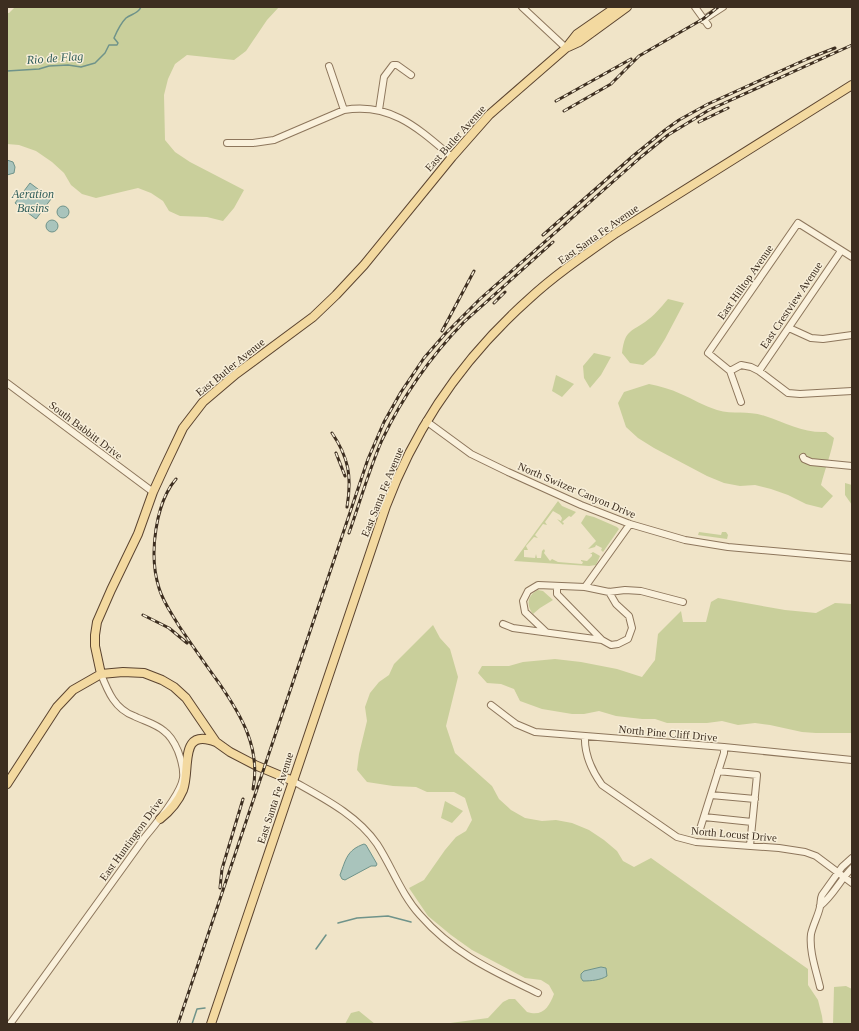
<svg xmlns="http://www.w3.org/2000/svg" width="859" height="1031" viewBox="0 0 859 1031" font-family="'Times New Roman',serif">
<rect width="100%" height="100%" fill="#f0e4c8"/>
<path fill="#c9cf9b" d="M15 7H279L267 20 246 51 234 60 187 55 175 64 168 79 164 95 165 140 175 152 190 162 244 190 234 208 223 221 207 217 180 216 169 211 163 201 151 193 138 188 96 198 82 194 71 185 64 173 52 162 36 151 19 145 7 144V13H9Z
M668 299 684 303 665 339 655 355 643 365 630 363 622 353C625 332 628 333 645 322 654 316 661 307 668 299Z
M594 353 611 357 601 375 590 388 584 378 583 366Z
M556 375 574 384 562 397 552 391Z
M649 384C660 386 670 389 681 394 693 399 704 406 717 410 734 415 747 410 765 416 786 423 803 433 826 432L834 438C831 454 825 469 821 485L833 496 822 508 806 504 788 495 771 489 755 485 740 486 724 483 707 476 654 448 638 438 626 427 618 403 624 392Z
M845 483 852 485V505L845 495Z
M558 501 562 506 576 512 571 517 569 516 562 522 564 523 563 525 557 519 561 521 562 518 560 515 553 511 545 522 547 525 543 524 535 535 538 538 534 537 526 546 528 550H524V557L535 558 536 554 537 558H541L542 551 544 549 545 551 544 553 550 561 552 559 558 562 582 564 583 562 581 561V560L587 561 592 556V554H590L593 552 600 556 596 565 589 566 514 561Z
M586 515 594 517 617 527 619 529 603 552 601 550 602 548 596 545 595 547 588 549 596 541 581 523Z
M699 532 721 535 722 532H726L728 535 727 539 698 535Z
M538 590 543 591 553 600 540 608 533 614C526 606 527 595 538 590Z
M718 598 785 610 816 613 835 603 852 604V733H816L802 732 770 725 755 723 738 725 722 721 707 723H667L655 719H642L616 716 599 711 584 714H572L542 709 520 701 514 689 501 684 487 683 478 673 482 666H509L523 662 555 659 581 662 617 669 642 677 655 660 658 634 681 611 683 622H706L711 602Z
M433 625 440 638 450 649 458 677 446 726 455 753 492 786 499 799 511 810 525 818 542 821 556 820 572 823 589 830 604 840 617 851 623 861 634 867 651 858 808 969V985L818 1000 822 1016 823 1024H443L488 1018 503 1002 509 999H515L527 1012C543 1017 549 1007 554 994L549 985 541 980 525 978 472 950 451 935 428 916 409 888 424 880 445 850 456 837 466 831 472 820 465 798 454 792H427L416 787 393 786 367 782 357 770 359 754 367 721 365 707 370 693 379 682 389 675 394 664Z
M445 801 463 811 452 823 441 818Z
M846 986 852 989V1024H833L834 987Z
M359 1011 375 1024H345L351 1013Z"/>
<path fill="#a9c4bc" stroke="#6f938a" d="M7 160 13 162 15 167 14 173 7 175Z
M30 183 51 199 36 219 15 203Z
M57 212a6 6 0 1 1 12 0a6 6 0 1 1-12 0Z
M46 226a6 6 0 1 1 12 0a6 6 0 1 1-12 0Z
M364 844 366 845 377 864 376 866H371L345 880 342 879 340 875C346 859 347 850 364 844Z
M601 967 606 968 607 976C601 980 591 981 583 981L581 978V974L584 971Z"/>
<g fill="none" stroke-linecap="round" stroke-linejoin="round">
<path stroke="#6f938a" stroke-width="1.5" d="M7 71 39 69 49 66 68 65 81 67 95 63 105 53 109 45H117L118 43 114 38C117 31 120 24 126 18 131 14 138 14 141 7
M338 923 357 918 388 916 411 922
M316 949 326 935
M192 1024 197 1009 205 1008"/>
<defs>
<path id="minor" d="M522 7 566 48
M695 7 708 25
M703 20 723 7
M329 66 344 110
M379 110 384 77 393 65H397L411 75
M227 143H253L274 140 344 110C391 102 419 129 452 157
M789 328 811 338 823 339 852 335
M730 371 741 365 751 367 759 371 788 393 800 394 852 391
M759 371 841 251
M7 383 153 492
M741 402 730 371 708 353 798 223 852 257
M426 421 471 454 508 472 581 505 630 524 685 540 728 547 852 558
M803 457 804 459 811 462 852 466
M557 586V594L602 640
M585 587 630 524
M503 624 513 628 602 640 611 645 618 644 628 639 632 628 629 616 616 604 609 592
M546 632 525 612 523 601 528 591 538 585 585 587 609 592 625 590 641 591 683 602
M491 705 516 724 535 732 724 747 852 760
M585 736C584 754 592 771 602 785L677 837 696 842 779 848 805 852 816 856 852 883
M718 771 757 775 750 846
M293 781C323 798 357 815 377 844 392 867 401 894 420 915 454 954 493 971 538 993
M711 795 755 799
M704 817 752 822
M700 829 724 753V747
M820 906C833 896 840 880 852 868
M820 987C816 970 809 951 811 934 813 925 818 916 820 907 821 903 820 899 822 895L842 867 852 858
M10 1024 145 837C155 825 181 793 183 778 184 769 181 759 178 751 175 744 171 736 164 731 156 724 144 721 134 716 115 709 108 692 101 674"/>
<path id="major" d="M568 47 579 42 627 7
M101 674 95 646V635L97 622 111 590 138 534 153 492 164 468 183 428 203 402 236 374 313 317 336 295 364 265 452 157 489 115 566 48 577 34 616 7
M7 784 57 707 73 690 101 674 123 672 144 673 162 680 174 687 186 698 216 742 230 752 255 765 293 781
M160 819C170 811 178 802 183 790 191 769 178 727 216 742
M211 1024 386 506C416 426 465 356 529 299 556 274 586 254 616 233L852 85"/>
</defs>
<use href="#minor" stroke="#8d765c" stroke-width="8"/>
<use href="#major" stroke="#5b4430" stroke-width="10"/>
<use href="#minor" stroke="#faf1dc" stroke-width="6"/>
<use href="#major" stroke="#f3d9a0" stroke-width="8"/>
<defs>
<path id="rail" d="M556 101 631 59
M564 111 611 84 639 56 703 19 718 7
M699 122 728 108
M543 235 633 156 665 130 679 120 708 104 807 59 835 48
M494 303 505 292
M442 331 449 318 474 271
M332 433C349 458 352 477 347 507
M336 453 345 476
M176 479C164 493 159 510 156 529 153 548 153 569 159 588 163 602 172 614 179 626 192 645 205 664 219 683 241 715 261 748 253 789
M349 533C360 502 369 470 382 440 403 396 430 357 464 322L553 242
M143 615 169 628 187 643
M220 888 222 869 243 799
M178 1024 368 459 384 422 401 392 424 358 445 334 480 299 641 157 668 135 709 110 852 45"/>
</defs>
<use href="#rail" stroke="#3d2e20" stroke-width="3"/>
<use href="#rail" stroke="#f7eed8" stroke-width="1.5" stroke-dasharray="4.5" stroke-linecap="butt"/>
</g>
<g text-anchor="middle" stroke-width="3" stroke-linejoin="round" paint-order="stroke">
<g font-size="11" fill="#3d2e20" stroke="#f7eed8">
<text transform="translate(455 138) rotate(-48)" y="4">East Butler Avenue</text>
<text transform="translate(598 234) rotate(-35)" y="4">East Santa Fe Avenue</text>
<text transform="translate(745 282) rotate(-55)" y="4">East Hilltop Avenue</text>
<text transform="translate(791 305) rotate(-56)" y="4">East Crestview Avenue</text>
<text transform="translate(230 367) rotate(-39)" y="4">East Butler Avenue</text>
<text transform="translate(86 430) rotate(37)" y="4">South Babbitt Drive</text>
<text transform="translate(577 490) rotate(23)" y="4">North Switzer Canyon Drive</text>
<text transform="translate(382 492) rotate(-68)" y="4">East Santa Fe Avenue</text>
<text transform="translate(668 733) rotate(5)" y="4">North Pine Cliff Drive</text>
<text transform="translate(275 798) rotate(-72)" y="4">East Santa Fe Avenue</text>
<text transform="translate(734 834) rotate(5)" y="4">North Locust Drive</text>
<text transform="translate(131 839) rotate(-54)" y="4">East Huntington Drive</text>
</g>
<g font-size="12" font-style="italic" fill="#2f5d5a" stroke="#f7eed8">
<text transform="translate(55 58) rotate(-4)" y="4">Rio de Flag</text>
<text x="33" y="198">Aeration<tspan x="33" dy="14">Basins</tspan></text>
</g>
</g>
<rect width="859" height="1031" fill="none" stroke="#3d2e20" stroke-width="16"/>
</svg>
